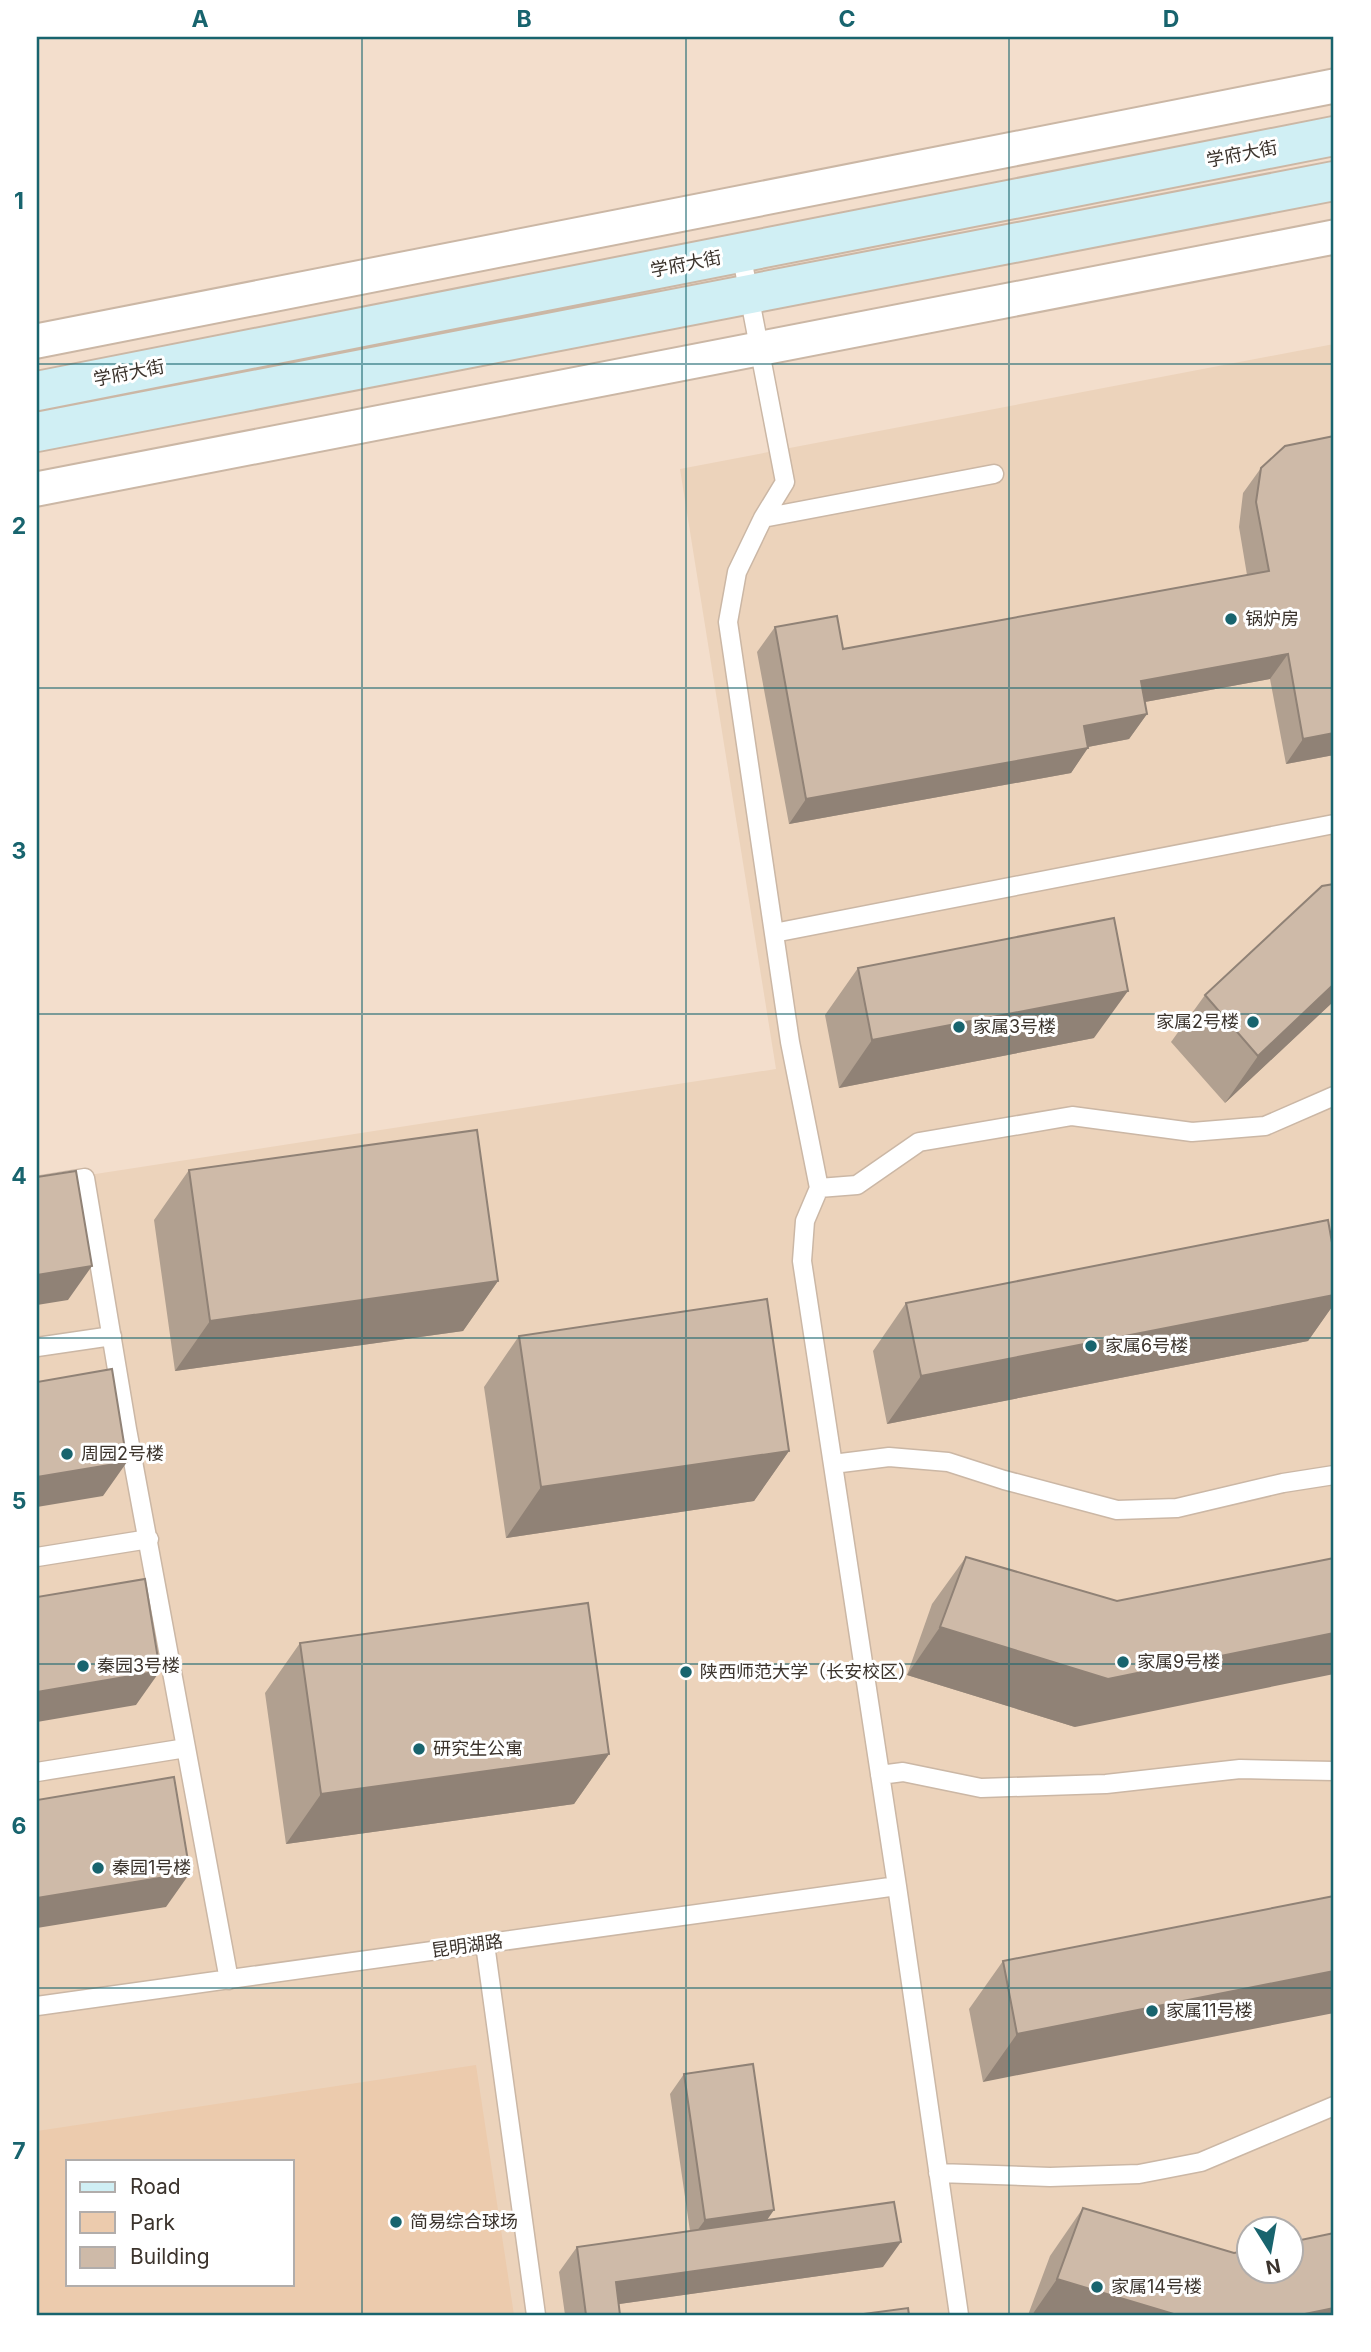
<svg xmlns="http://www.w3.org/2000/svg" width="1371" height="2352" viewBox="0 0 1371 2352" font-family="Inter,'Noto Sans SC',sans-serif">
<rect width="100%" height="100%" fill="#f3decc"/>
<path fill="#ecd3bb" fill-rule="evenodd" d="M1334 344V2315H37V1183L776 1069 680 469ZM68 2161H292V2284H68ZM1248 2230H1290V2272H1248Z"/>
<path fill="#eccbad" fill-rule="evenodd" d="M476 2065 514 2315H37V2131ZM68 2161H292V2284H68Z"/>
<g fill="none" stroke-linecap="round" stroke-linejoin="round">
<defs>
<path id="service" d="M741 253 785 482 763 518 737 572 728 622 790 1042 819 1188 805 1221 802 1261 897 1886 959 2315
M763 518 994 474
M774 933 1334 824
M37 1186 85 1178 127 1429 229 1980
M819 1188 857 1185 919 1142 1072 1116 1192 1132 1265 1126 1334 1096
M37 1347 112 1336
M833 1464 889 1457 948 1462 1004 1480 1117 1510 1177 1508 1283 1483 1334 1475
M37 1557 149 1539
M37 1772 186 1748
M880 1775 903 1772 981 1788 1106 1784 1240 1769 1334 1771
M485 1944 536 2315
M37 2006 897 1886
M938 2173 1050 2177 1139 2174 1201 2162 1334 2106"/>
<path id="minor" d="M37 341 1334 86
M37 489 1334 237"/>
<path id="secondary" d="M37 391 1334 136
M37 432 1334 181"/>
</defs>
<use href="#service" stroke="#cbb7a5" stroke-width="21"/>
<use href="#minor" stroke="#cbb7a5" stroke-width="37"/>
<use href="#secondary" stroke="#cbb7a5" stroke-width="42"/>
<use href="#service" stroke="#fff" stroke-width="18"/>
<use href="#minor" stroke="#fff" stroke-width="33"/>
<use href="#secondary" stroke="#d0eff4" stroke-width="38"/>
</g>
<path fill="#b1a090" d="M1261 468 1334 755 1286 764 1270 679 1145 702 1147 714 1129 739 1088 747 1071 773 789 824 757 652 775 627 843 649 1247 575 1239 527 1243 493Z
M1334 884V1001L1225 1103 1171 1042 1205 995Z
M858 968 1094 1038 839 1088 825 1015Z
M189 1170 498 1281 463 1331 175 1371 154 1220Z
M1334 1254V1304L1308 1341 887 1424 873 1351 906 1303Z
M519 1336 789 1451 754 1501 506 1538 484 1387Z
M966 1557 1075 1727 907 1675 932 1604Z
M300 1643 609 1754 574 1804 286 1844 265 1693Z
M1334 1896 983 2082 969 2009 1003 1961Z
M684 2074 767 2220 883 2267 619 2304 620 2315H565L559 2272 577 2247 690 2231 670 2094Z
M1083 2208 1334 2315H1028L1050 2256Z"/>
<path fill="#908276" d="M1288 654 1270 679 1123 706 1141 681Z
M1147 714 1129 739 1067 751 1084 726Z
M1334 733V755L1286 764 1303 739Z
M1088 748 1071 773 789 824 806 799Z
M1334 984V1001L1225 1103 1258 1056Z
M1128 991 1094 1038 839 1088 872 1040Z
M92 1266 68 1300 37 1305V1275Z
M498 1281 463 1331 175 1371 210 1321Z
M1334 1295V1304L1308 1341 887 1424 921 1376Z
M789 1451 754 1501 506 1538 541 1487Z
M127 1462 103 1496 37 1507V1477Z
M940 1627 1334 1633V1674L1075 1727 907 1675Z
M160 1671 136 1705 37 1722V1692Z
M609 1754 574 1804 286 1844 321 1794Z
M190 1873 166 1907 37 1928V1898Z
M1334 1971V2013L983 2082 1017 2034Z
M774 2210 760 2230 691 2239 705 2220Z
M901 2242 883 2267 598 2307 616 2282Z
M1057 2279 1177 2315H1032Z
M1334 2308V2315H1300Z"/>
<path fill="#cebaa8" stroke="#908276" stroke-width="2" d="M1334 436V733L1303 739 1288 654 1141 681 1147 714 1084 726 1088 748 806 799 775 627 837 616 843 649 1269 571 1256 502 1261 468 1285 446Z
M1334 884V984L1258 1056 1205 995 1322 886Z
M1114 918 1128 991 872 1040 858 968Z
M477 1130 498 1281 210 1321 189 1170Z
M76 1171 92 1266 37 1275V1177Z
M1328 1220 1334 1254V1295L921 1376 906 1303Z
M767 1299 789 1451 541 1487 519 1336Z
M112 1369 127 1462 37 1477V1382Z
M966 1557 1117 1601 1334 1558V1633L1108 1679 940 1627Z
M145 1579 160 1671 37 1692V1597Z
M588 1603 609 1754 321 1794 300 1643Z
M174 1777 190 1873 37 1898V1800Z
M1334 1896V1971L1017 2034 1003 1961Z
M753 2064 774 2210 705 2220 684 2074Z
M894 2202 901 2242 616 2282 620 2315H586L577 2247Z
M1083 2208 1234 2253 1249 2250V2272H1291V2242L1334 2233V2308L1300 2315H1177L1057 2279Z
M908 2308 909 2315H856Z"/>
<path fill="none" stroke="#18646e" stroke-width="2" stroke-opacity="0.55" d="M362 37V2315M686 37V2315M1009 37V2315M37 364H1334M37 688H1334M37 1014H1334M37 1338H1334M37 1664H1334M37 1988H1334"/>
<g fill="#18646e" stroke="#fff" stroke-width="2.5">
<circle cx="1231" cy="619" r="7"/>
<circle cx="1253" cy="1022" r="7"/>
<circle cx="959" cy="1027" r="7"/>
<circle cx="1091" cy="1346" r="7"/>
<circle cx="67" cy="1454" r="7"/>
<circle cx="1123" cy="1662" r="7"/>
<circle cx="83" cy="1666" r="7"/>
<circle cx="686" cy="1672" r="7"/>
<circle cx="419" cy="1749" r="7"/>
<circle cx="98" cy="1868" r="7"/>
<circle cx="1152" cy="2011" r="7"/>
<circle cx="396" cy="2222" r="7"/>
<circle cx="1097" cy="2287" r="7"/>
</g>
<g text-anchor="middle" stroke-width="6" stroke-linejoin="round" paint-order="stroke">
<g font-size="18" fill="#3b332c" stroke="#fff">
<text transform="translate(1242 154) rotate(-11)" y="6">学府大街</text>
<text transform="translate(686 264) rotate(-11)" y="6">学府大街</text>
<text transform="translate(129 373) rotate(-11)" y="6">学府大街</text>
<text transform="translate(467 1946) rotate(-8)" y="6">昆明湖路</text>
</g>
<g font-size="18" fill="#3b332c" stroke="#fff" text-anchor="start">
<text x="1245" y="625">锅炉房</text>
<text x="1239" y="1028" text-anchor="end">家属2号楼</text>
<text x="973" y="1033">家属3号楼</text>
<text x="1105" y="1352">家属6号楼</text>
<text x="81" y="1460">周园2号楼</text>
<text x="1137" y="1668">家属9号楼</text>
<text x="97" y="1672">秦园3号楼</text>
<text x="700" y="1678">陕西师范大学（长安校区）</text>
<text x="433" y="1755">研究生公寓</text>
<text x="112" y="1874">秦园1号楼</text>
<text x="1166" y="2017">家属11号楼</text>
<text x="410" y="2228">简易综合球场</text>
<text x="1111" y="2293">家属14号楼</text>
</g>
</g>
<rect width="1371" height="2352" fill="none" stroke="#ffffff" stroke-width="77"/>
<rect x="66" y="2160" width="228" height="126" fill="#ffffff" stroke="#b1adab" stroke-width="2"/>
<rect x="80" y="2182" width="35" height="10" fill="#d0eff4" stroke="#b1adab" stroke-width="2"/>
<text x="130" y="2194" font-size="21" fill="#3b332c">Road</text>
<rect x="80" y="2212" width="35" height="21" fill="#eccbad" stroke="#b1adab" stroke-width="2"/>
<text x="130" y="2230" font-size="21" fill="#3b332c">Park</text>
<rect x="80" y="2247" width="35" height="21" fill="#cebaa8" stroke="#b1adab" stroke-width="2"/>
<text x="130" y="2264" font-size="21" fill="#3b332c">Building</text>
<g transform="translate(1270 2250) rotate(169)"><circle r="33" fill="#ffffff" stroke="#b1adab" stroke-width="2"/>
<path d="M0-5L12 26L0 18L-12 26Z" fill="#18646e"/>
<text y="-10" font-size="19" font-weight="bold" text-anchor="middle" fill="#3b332c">N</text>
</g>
<rect x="38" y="38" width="1294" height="2276" fill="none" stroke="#18646e" stroke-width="2.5"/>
<g font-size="23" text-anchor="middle" font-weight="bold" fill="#18646e">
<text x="200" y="27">A</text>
<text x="524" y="27">B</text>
<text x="847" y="27">C</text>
<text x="1171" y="27">D</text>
<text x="19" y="209">1</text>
<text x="19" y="534">2</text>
<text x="19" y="859">3</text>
<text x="19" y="1184">4</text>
<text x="19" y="1509">5</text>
<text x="19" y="1834">6</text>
<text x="19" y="2159">7</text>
</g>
</svg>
